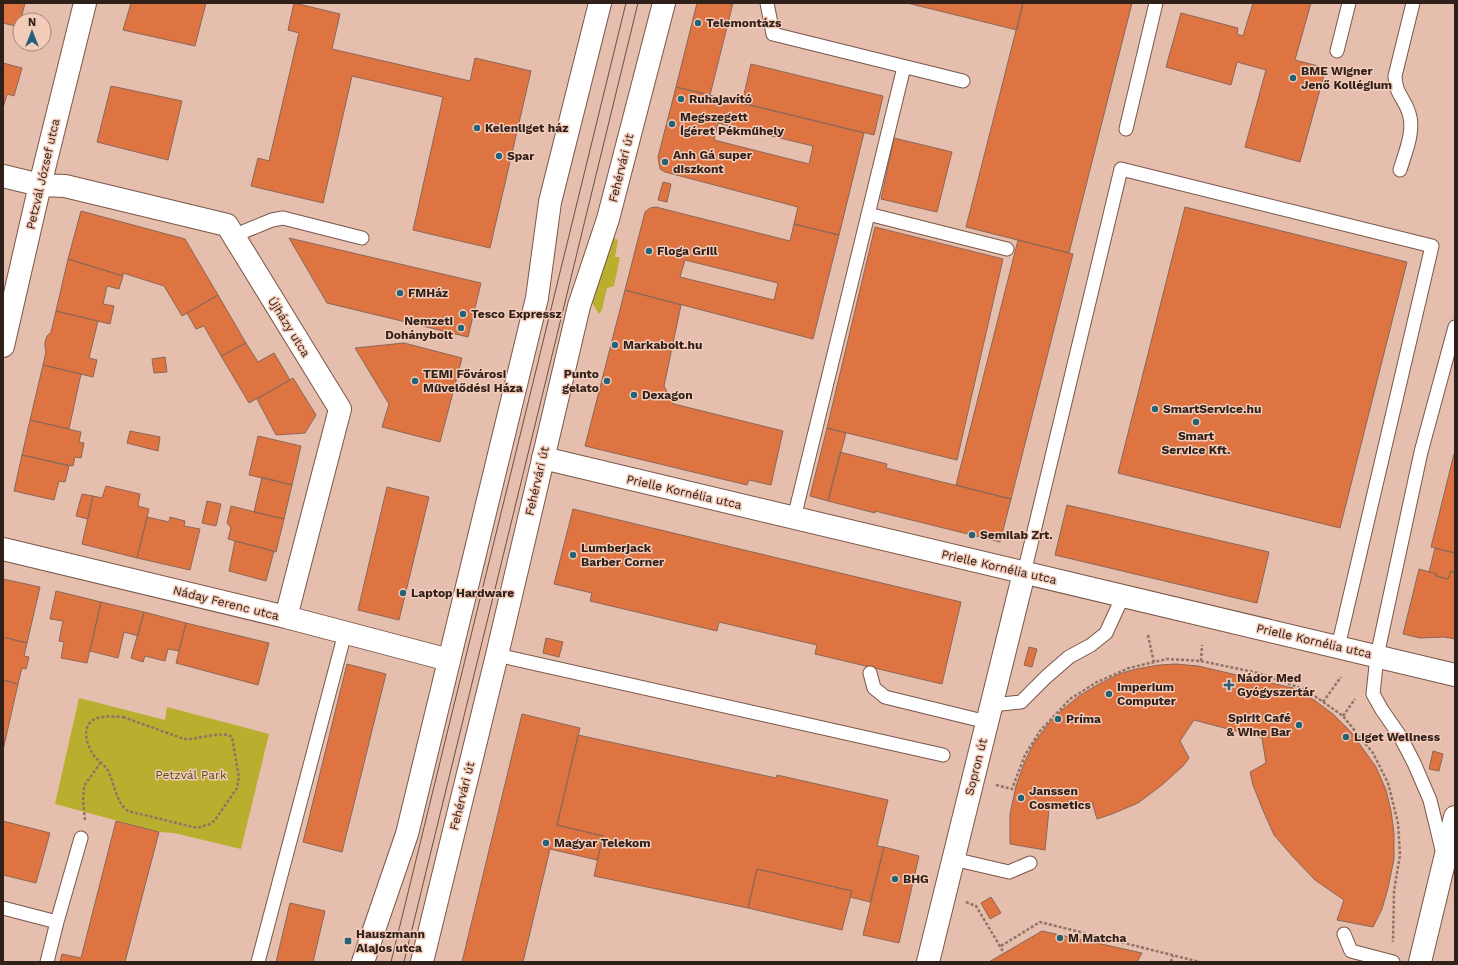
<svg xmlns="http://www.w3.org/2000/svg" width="1458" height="965" viewBox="0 0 1458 965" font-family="'Work Sans',sans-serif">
<rect width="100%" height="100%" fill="#e6bead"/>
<path fill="#b9ae2d" d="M614 238 618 240 615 257H620L614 286 607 288 602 310 599 314 591 301Z
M79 698 165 720 167 707 269 734 241 849 174 833 159 832 55 804Z"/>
<path fill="#de7441" stroke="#8b6757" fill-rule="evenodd" d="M3 3H25L19 27 3 23Z
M131 3H206L195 46 123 30Z
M294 3 340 14 332 49 470 81 475 58 531 71 490 248 413 230 443 97 352 76 323 203 251 186 258 158 269 161 299 33 288 30Z
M697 3H733L710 95 676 87Z
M907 3H1023L1017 30Z
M1023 3H1132L1069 253 966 227Z
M1253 3H1311L1295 60 1326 68 1300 162 1245 147 1266 70 1237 62 1231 85 1166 67 1181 13 1238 28 1237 34 1243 36Z
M3 63 22 68 14 96 7 94 3 108Z
M751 64 883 96 874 135 742 103Z
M111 86 182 101 168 160 97 142Z
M676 87 864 133 839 235 794 224 798 207 665 172 660 169 658 157ZM718 123 813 146 809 164 714 140Z
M894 138 952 152 937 212 881 199Z
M663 182 671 184 667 202 658 200Z
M656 207 790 241 794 224 839 235 813 339 625 290 645 212 650 208ZM685 260 778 283 774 300 680 277Z
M1185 207 1407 262 1340 528 1118 473Z
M81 211 185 239 218 295 182 316 164 286 123 273V276L68 259Z
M875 227 1003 259 957 460 827 428Z
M289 238 481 283 468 337 327 303Z
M1018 240 1073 254 1011 499 956 485Z
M68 259 123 276 119 289 107 286 103 304 114 306 110 324 56 311Z
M625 290 681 305 664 386 674 404 783 431 771 485 749 480 747 485 585 446Z
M218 295 246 343 221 356 204 326 196 329 187 313Z
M56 311 98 321 89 358 97 360 93 377 43 365 46 352 45 347V342L47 336 51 332Z
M246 343 258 362 274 353 290 380 249 403 221 356Z
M404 343 462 358 440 442 382 427 389 404 355 348Z
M165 357 167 372 154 373 152 359Z
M43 365 81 374 69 429 30 420Z
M293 378 316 415 305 433 276 435 257 399Z
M30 420 81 432 79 442 84 443 81 458 75 457 73 466 22 455Z
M827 428 846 433 828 501 810 496Z
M130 431 160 437 158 451 127 443Z
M258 436 301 446 292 485 249 475Z
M840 452 887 464 886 468 1011 499 1000 542 875 511V513L828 501Z
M1454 454 1455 455V553L1431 547Z
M22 455 69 466 65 482 59 481 54 500 14 491Z
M262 477 292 485 284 519 254 512Z
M106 486 140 494 138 506 149 509 137 558 82 544 93 496 102 498Z
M387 487 429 497 399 620 358 610Z
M82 494 93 496 88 519 76 516Z
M207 501 221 504 216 526 202 523Z
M1067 505 1269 552 1257 603 1055 555Z
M231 506 284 519 276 552 228 539 231 528 227 523Z
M573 509 961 602 942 684 815 654 817 645 791 639 719 622 717 631 590 601 592 593 554 584Z
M147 517 169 522 170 517 185 521 184 526 200 529 190 570 137 558Z
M235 541 274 551 266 581 229 571Z
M1435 548 1455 553V573L1451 571 1448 579 1436 576 1437 574 1429 572Z
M1419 569 1437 574 1436 576 1448 579 1451 571 1455 573V639L1444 637 1420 638 1403 634Z
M3 579 40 587 27 643 3 637Z
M56 591 101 602 87 663 61 658 64 642 59 641 63 621 50 619Z
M101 602 144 612 138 636 124 632 118 658 90 651Z
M144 612 186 623 179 651 168 649 165 661 145 656 143 662 131 658Z
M186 623 269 643 258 685 176 663Z
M3 637 27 643 24 656 29 657 26 669 22 668 18 684 3 680Z
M546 638 563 642 559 657 543 653Z
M1029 647 1037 649 1032 667 1024 665Z
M347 664 386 674 342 852 303 842Z
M1176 664 1198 666 1293 688 1314 700 1333 714 1351 732 1376 767 1386 790 1391 811 1394 833V859L1388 888 1382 909 1373 927 1337 920 1344 900 1315 880 1294 858 1274 835 1262 808 1253 785 1250 772 1266 763 1262 738 1194 720 1180 741 1189 758 1183 766 1162 785 1138 803 1112 814 1097 819 1092 802 1049 809 1045 850 1010 844V814L1016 786 1025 761 1034 743 1049 723 1062 710 1079 696 1099 684 1119 674 1136 669 1159 665Z
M3 680 18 684 3 750Z
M522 714 580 728 557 825 603 836 597 860 550 849 523 962H462Z
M578 735 776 778 777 775 888 800 877 846 884 847 870 902 850 897 852 891 757 869 748 908 594 876 603 836 557 825Z
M1433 751 1443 754 1439 771 1429 769Z
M3 821 50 833 36 883 3 875Z
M116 821 159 832 125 962H60L62 954 81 958Z
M884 847 919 856 899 943 863 935Z
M757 869 852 891 842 930 748 908Z
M991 897 1001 913 990 919 981 903Z
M290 903 325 911 313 962H276Z
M1042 931 1142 953 1137 962H989Z"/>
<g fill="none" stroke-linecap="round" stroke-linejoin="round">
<defs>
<path id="service" d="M767 3 773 34 963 81
M1337 51 1349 3
M1126 129 1156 3
M1400 170C1405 153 1415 131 1409 113 1404 97 1396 96 1395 76L1413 3
M868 214 1007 249
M233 236 272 220 283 218 362 238
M794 518 904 67
M1024 573 1121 169 1432 246 1338 647
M497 655 943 755
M870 673 874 688 885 697 987 722
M992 705 1021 702 1046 677 1069 657 1091 645 1106 633 1123 596
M1443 854 1430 800 1414 763 1400 736 1382 710 1373 694 1377 656 1421 452 1455 327
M953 859 1009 872 1030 863
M3 908 57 922
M1344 934 1351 951 1393 962
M47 962 57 922 81 838
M258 962 345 633"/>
<path id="minor" d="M3 176 40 185 65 186 227 225 340 409 286 617
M3 346 40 185 85 3
M543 458 1455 675
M3 549 286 617 449 660
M928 962 1024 573
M1420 962 1455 817"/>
<path id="tertiary" d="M363 962 407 834 537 298 550 202 600 3
M422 962 497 655 579 306 608 219 664 3"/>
</defs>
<use href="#service" stroke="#7a5748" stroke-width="15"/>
<use href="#minor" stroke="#7a5748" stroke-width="24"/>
<use href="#tertiary" stroke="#7a5748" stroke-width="24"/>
<path stroke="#907468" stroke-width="2.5" stroke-dasharray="3 2" stroke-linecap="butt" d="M1148 635 1154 663
M1201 661 1202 645
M1323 702 1341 677
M1343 716 1355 699
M123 717 184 739C198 740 221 730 232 737L239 777 237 788 215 820 210 824 197 828 128 811C116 803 115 785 109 773 106 766 100 762 95 757 87 747 80 726 95 719 102 715 115 717 123 717Z
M996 785 1012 789 1025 755 1040 731 1070 699 1097 682 1129 668 1167 659 1201 661 1258 673 1306 690 1343 716 1373 753 1388 783 1398 823 1400 855 1394 891 1393 942
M85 820 83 801 84 786 101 762
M966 902 976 906 1004 953
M1001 946 1040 922 1200 962
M1171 962 1173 956"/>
<use href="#service" stroke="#fff" stroke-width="13"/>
<use href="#minor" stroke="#fff" stroke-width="22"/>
<use href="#tertiary" stroke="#fff" stroke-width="22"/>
<path stroke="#685148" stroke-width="1" d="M391 962 626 3
M404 962 638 3"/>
</g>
<g fill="#236277" stroke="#f3cbb9" stroke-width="1.5">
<circle cx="698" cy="23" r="4"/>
<circle cx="1293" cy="78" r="4"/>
<circle cx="681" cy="99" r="4"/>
<circle cx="672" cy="124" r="4"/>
<circle cx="477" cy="128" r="4"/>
<circle cx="499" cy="156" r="4"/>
<circle cx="665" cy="162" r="4"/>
<circle cx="649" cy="251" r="4"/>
<circle cx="400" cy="293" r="4"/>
<circle cx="463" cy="314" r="4"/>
<circle cx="461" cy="328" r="4"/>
<circle cx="615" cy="345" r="4"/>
<circle cx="415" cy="381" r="4"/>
<circle cx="607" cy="381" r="4"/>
<circle cx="634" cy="395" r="4"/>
<circle cx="1155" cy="409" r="4"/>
<circle cx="1196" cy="422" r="4"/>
<circle cx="972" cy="535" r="4"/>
<circle cx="573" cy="555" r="4"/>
<circle cx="403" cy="593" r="4"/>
<path d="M1227 679h4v4h4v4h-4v4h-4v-4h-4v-4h4z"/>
<circle cx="1109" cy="694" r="4"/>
<circle cx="1058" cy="719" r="4"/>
<circle cx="1299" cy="725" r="4"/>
<circle cx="1346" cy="737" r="4"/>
<circle cx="1021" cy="798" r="4"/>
<circle cx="546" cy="843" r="4"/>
<circle cx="895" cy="879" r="4"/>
<circle cx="1060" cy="938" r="4"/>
<rect x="344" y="937" width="8" height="8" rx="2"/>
</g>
<g text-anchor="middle" stroke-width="3" stroke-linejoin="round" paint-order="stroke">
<g font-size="12" font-weight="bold" fill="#2f201a" stroke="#f3cbb9" text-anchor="start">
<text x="706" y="27">Telemontázs</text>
<text x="1301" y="75">BME Wigner<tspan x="1301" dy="14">Jenő Kollégium</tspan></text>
<text x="689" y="103">Ruhajavító</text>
<text x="680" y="121">Megszegett<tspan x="680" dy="14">Ígéret Pékműhely</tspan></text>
<text x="485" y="132">Kelenliget ház</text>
<text x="673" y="159">Anh Gá super<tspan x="673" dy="14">diszkont</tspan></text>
<text x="507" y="160">Spar</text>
<text x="657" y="255">Floga Grill</text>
<text x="408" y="297">FMHáz</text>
<text x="471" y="318">Tesco Expressz</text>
<text x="453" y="325" text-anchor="end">Nemzeti<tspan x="453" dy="14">Dohánybolt</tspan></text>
<text x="623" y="349">Markabolt.hu</text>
<text x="423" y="378">TEMI Fővárosi<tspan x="423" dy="14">Művelődési Háza</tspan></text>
<text x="599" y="378" text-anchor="end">Punto<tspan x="599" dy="14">gelato</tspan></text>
<text x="642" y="399">Dexagon</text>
<text x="1163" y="413">SmartService.hu</text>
<text x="1196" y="440" text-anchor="middle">Smart<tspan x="1196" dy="14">Service Kft.</tspan></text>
<text x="980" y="539">Semilab Zrt.</text>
<text x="581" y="552">Lumberjack<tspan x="581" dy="14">Barber Corner</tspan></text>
<text x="411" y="597">Laptop Hardware</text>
<text x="1237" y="682">Nádor Med<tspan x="1237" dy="14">Gyógyszertár</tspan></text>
<text x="1117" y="691">Imperium<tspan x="1117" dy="14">Computer</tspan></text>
<text x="1291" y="722" text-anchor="end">Spirit Café<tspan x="1291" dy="14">&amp; Wine Bar</tspan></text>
<text x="1066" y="723">Príma</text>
<text x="1354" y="741">Liget Wellness</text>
<text x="1029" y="795">Janssen<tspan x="1029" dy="14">Cosmetics</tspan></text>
<text x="554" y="847">Magyar Telekom</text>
<text x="903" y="883">BHG</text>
<text x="356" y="938">Hauszmann<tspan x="356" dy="14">Alajos utca</tspan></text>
<text x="1068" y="942">M Matcha</text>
</g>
<g font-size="12" fill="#2f201a" stroke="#f3cbb9">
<text transform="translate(621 168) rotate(-76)" y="4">Fehérvári út</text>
<text transform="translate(43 174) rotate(-77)" y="4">Petzvál József utca</text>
<text transform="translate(289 327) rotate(58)" y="4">Újházy utca</text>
<text transform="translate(537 481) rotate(-77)" y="4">Fehérvári út</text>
<text transform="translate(684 492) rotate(13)" y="4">Prielle Kornélia utca</text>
<text transform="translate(999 567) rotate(13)" y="4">Prielle Kornélia utca</text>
<text transform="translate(226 603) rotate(14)" y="4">Náday Ferenc utca</text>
<text transform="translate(1314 641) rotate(13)" y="4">Prielle Kornélia utca</text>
<text transform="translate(976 767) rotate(-76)" y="4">Sopron út</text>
<text transform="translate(462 796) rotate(-76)" y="4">Fehérvári út</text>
</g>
<g font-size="12" fill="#55511e" stroke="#f3cbb9">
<text x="191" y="779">Petzvál Park</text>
</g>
</g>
<rect width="1458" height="965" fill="none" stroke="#2f201a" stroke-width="8"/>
<g transform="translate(32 32)"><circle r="19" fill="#f3cbb9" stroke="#a58779"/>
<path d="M0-3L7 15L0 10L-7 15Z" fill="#236277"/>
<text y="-6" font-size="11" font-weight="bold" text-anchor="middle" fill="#2f201a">N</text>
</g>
</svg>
